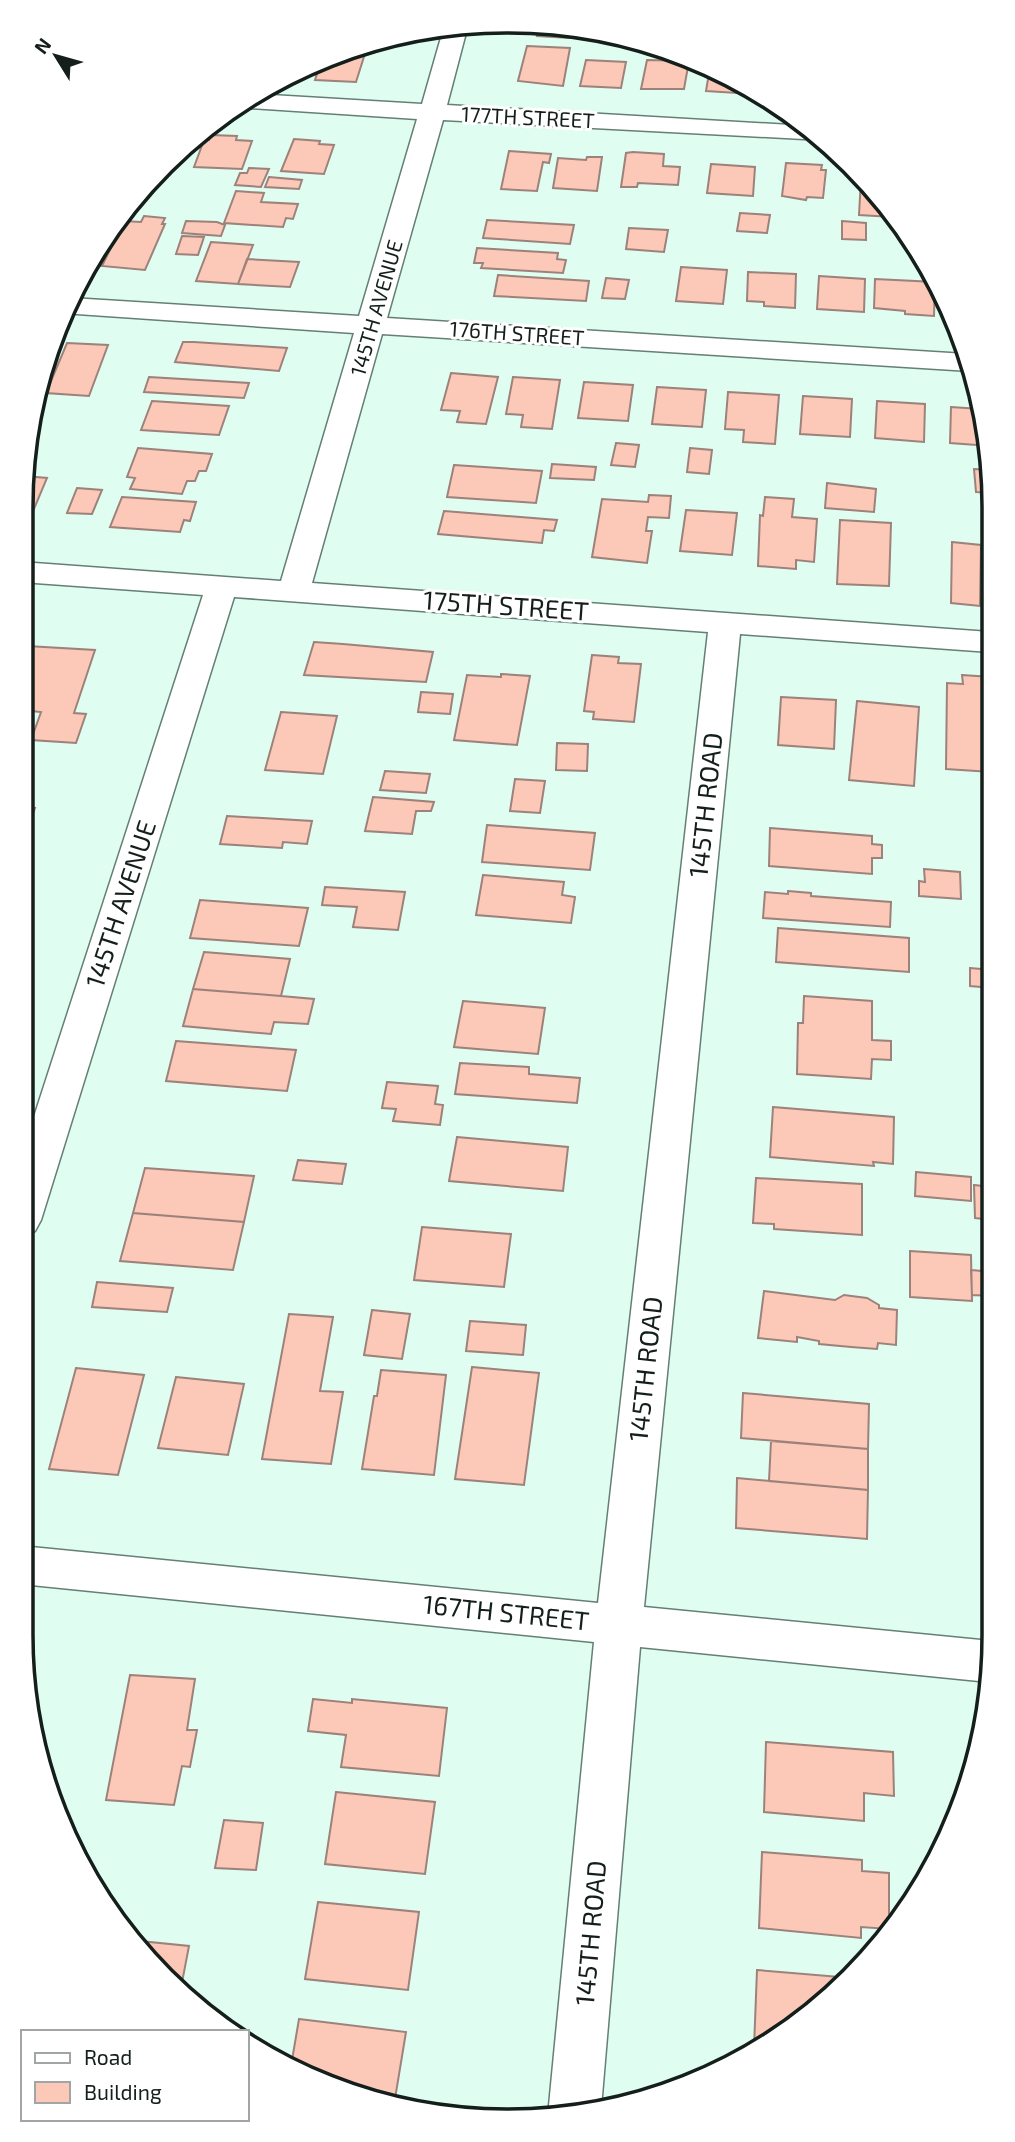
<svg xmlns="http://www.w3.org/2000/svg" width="1015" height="2142" viewBox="0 0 1015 2142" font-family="'Exo 2',sans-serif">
<rect width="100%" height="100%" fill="#e0fdf2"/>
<path fill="#fcc8b8" stroke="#9c827a" stroke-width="2" d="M540 26 573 28 570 38 537 36Z
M368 44 356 82 315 80 322 58Z
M527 46 570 48 563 86 518 81Z
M586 60 626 62 621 88 580 86Z
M647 60 689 61 684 89H641Z
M710 67 748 90 738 89 737 93 706 91Z
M211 135 237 136 236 140 252 141 242 169 194 167 204 140H209Z
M294 139 320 141 319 144 334 145 324 174 281 171Z
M509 151 551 154 549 163 543 162 537 191 501 189Z
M633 152 664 154 663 166 680 167 678 185 638 183 637 187H621L626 153Z
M587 157H602L597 191 553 188 558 158 586 160Z
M786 163 822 165 821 170H826L823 198 807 197 806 200 782 196Z
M711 164 755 167 753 196 707 193Z
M249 168 269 169 261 187 235 185 240 173H247Z
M269 177 302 180 299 189 265 187Z
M861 179 892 210V217L859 215Z
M236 191 264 193 261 202 298 204 293 219 286 218 283 227 224 223Z
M740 213 770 215 767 233 737 231Z
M144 216 165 218 162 224H165L145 270 102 266 124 221 141 222Z
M117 220 124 221 102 266 88 265 103 237Z
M487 220 574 225 570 244 483 238Z
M186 221 217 222 225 225 221 236 182 233Z
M842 221 866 223V240L842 239Z
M629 228 668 230 664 252 626 249Z
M182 236 204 237 198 255 176 254Z
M211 242 253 245 238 284 196 281Z
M477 248 558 253 557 259 566 260 563 273 481 268 483 263H474Z
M247 259 299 262 290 287 238 284Z
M681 267 727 270 723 304 676 301Z
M748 272 796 274 795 308 764 306V302L747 301Z
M498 275 589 281 586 301 494 296Z
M819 276 865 279 864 312 817 309Z
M606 278 629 280 625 299 602 298Z
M875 279 935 282 934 316 905 314V311L874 308Z
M53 337 60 338 36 395Z
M183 342H194L287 348 279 371 175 362Z
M67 343 108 345 89 396 46 393Z
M451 373 498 377 486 424 457 422 460 411 441 410Z
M149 377 249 383 244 398 144 392Z
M513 377 560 380 552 429 521 427 523 415 506 414Z
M584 382 633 385 628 421 578 418Z
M657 387 706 390 702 427 652 424Z
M728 392 779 395 775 444 743 442 744 430 725 429Z
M803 396 852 399 850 437 800 434Z
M152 401 229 406 219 435 141 430Z
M877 401 925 404 924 442 875 438Z
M951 407 980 409 990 446 950 443Z
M616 443 639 445 635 467 611 465Z
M138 448 212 454 206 471H199L195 481H187L182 494 130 489 135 478 127 477Z
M690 448 712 450 709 474 687 472Z
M552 464 596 467 594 480 550 478Z
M454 465 542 471 536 503 447 497Z
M974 469 990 470V493L976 492Z
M24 476 47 478 31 516H21Z
M827 483 876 489 874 512 825 508Z
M77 488 102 490 92 514 67 513Z
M649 495 671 496 669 518 648 517 646 531H652L647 563 592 557 602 499 648 502Z
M122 497 196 502 190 521 184 520 180 532 110 527Z
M765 497 794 499 792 517 817 519 814 562 796 560V569L758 566 760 515 763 516Z
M686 510 737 513 732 555 680 551Z
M444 511 557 520 554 531 544 530 542 543 438 534Z
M840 520 891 523 889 586 837 584Z
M952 542 981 545 980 606 951 603Z
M981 545H990V607L980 606Z
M314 642 343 644 433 652 426 682 304 675Z
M27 646 95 650 74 713 86 714 76 743 31 740 41 712 21 710V661Z
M592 655 619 657 618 663 641 664 634 722 593 719 594 712 584 711Z
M501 674 530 676 517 745 454 740 467 675 501 677Z
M962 675 991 677V772L946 769 947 683 963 684Z
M421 692 453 694 450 714 418 712Z
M781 697 836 700 834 749 778 745Z
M857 701 919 707 914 786 849 780Z
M281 712 337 716 323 774 265 770Z
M557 743 588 744 587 771 556 770Z
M385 771 430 774 426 793 380 790Z
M515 779 545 781 540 813 510 811Z
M373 797 434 802 431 811H416L412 834 365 831Z
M21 807 35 808 21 848Z
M227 816 312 821 307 844 283 842 282 848 220 844Z
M487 825 595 833 590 870 482 862Z
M770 828 872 836V844L882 845V858H872V874L769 866Z
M924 869 960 872 961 899 919 896V881L925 882Z
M483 875 564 882 562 895 575 897 571 923 476 915Z
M325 887 405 892 398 930 353 927 357 907 322 905Z
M788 891 811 893V896L891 902 890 927 763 918 765 892 788 894Z
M200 900 308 908 299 946 190 938Z
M778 928 909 938V972L776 962Z
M204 952 290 959 281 996 193 989Z
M970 968 992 970V988L970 986Z
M193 989 281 996 314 999 308 1024 274 1022 271 1034 183 1026Z
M804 996 872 1001V1040L891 1041V1060L872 1059 871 1079 797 1074 798 1023H803Z
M463 1001 545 1008 538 1054 454 1047Z
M176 1041 296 1050 287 1091 166 1081Z
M460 1063 529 1067V1074L580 1078 577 1103 455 1094Z
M387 1082 438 1086 435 1104 443 1105 440 1125 393 1121 396 1109 382 1108Z
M773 1107 894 1117 893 1164 873 1162 874 1166 770 1157Z
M457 1137 568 1147 563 1191 449 1181Z
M298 1160 346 1164 342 1184 293 1180Z
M145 1168 254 1176 244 1222 133 1213Z
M916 1172 971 1177V1201L915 1196Z
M756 1178 862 1184V1235L774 1229V1224L753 1223Z
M974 1185 992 1187 993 1220 975 1218Z
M133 1213 244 1222 233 1270 120 1261Z
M422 1227 511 1234 504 1287 414 1280Z
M910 1251 971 1255 972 1301 910 1297Z
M971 1270 993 1272V1296L972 1295Z
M97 1282 173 1288 167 1312 92 1307Z
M764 1291 835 1300 844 1295 867 1298 879 1305V1308L897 1310 896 1345 878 1343 877 1349 851 1347 819 1344V1341L797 1337V1342L758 1338Z
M372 1310 410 1314 402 1359 364 1355Z
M289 1314 333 1317 320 1391 343 1392 331 1464 262 1459Z
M470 1321 526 1325 523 1355 466 1351Z
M472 1367 539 1373 524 1485 455 1479Z
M76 1368 144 1375 118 1475 49 1469Z
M381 1370 446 1375 434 1475 362 1469 374 1396H377Z
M176 1377 244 1384 228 1455 158 1448Z
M743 1393 869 1404 868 1449 741 1438Z
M771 1441 868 1449V1490L769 1481Z
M737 1478 868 1490 867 1539 736 1528Z
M130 1675 195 1679 187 1730H197L190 1767 182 1766 174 1805 106 1800Z
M313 1699 352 1703V1699L447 1708 439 1776 341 1767 346 1735 308 1731Z
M766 1742 893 1752 894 1796 864 1793V1821L764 1812Z
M336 1792 435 1802 425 1874 325 1864Z
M224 1820 263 1823 256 1870 215 1868Z
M762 1852 862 1860V1871L889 1873V1929L861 1927V1938L759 1928Z
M318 1902 419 1912 408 1990 305 1979Z
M130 1940 189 1946 180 1993Z
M757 1970 852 1978 754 2048Z
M299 2019 406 2032 394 2105 291 2066Z"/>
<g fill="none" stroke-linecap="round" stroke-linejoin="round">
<defs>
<path id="minor" d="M468 25 447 105 808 126 822 140 443 120 387 318 966 354 970 371 382 334 312 583 990 632V652L740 634 644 1607 991 1641 993 1642 989 1682 640 1647 601 2108 571 2117 548 2116 594 1642 21 1584V1546L598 1603 708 632 234 597 41 1220 35 1231 21 1236V1157L203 595 21 582V562L281 581 354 333 62 313 71 298 359 316 417 119 233 107 254 94 422 104 444 27Z"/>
</defs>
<use href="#minor" stroke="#657f75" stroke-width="3"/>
<use href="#minor" fill="#fff" fill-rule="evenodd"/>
</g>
<g text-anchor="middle" stroke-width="6" stroke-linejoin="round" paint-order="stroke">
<g font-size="21" fill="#141f1b" stroke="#fff">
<text transform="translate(528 118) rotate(3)" y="7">177TH STREET</text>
<text transform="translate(377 308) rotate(-74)" y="7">145TH AVENUE</text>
<text transform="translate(517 334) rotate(4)" y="7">176TH STREET</text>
</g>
<g font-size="26" fill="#141f1b" stroke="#fff">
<text transform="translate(506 606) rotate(4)" y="9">175TH STREET</text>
<text transform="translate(706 805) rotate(-84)" y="9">145TH ROAD</text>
<text transform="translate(121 904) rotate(-72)" y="9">145TH AVENUE</text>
<text transform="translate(646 1369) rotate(-84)" y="9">145TH ROAD</text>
<text transform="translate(506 1613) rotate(6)" y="9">167TH STREET</text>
<text transform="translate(591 1933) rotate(-85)" y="9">145TH ROAD</text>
</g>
</g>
<path d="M0 0H1015V2142H0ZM507 33H508A474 474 0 0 1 982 507V1635A474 474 0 0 1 508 2109H507A474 474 0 0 1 33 1635V507A474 474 0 0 1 507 33Z" fill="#fff" fill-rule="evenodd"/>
<path fill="none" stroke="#141f1b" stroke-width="3.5" d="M507 33H508A474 474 0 0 1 982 507V1635A474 474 0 0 1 508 2109H507A474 474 0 0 1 33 1635V507A474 474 0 0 1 507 33Z"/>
<rect x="21" y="2030" width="228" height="91" fill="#ffffff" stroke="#a1a5a4" stroke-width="2"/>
<rect x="35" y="2053" width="35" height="10" fill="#ffffff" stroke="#a1a5a4" stroke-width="2"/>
<text x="84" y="2065" font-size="21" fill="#141f1b">Road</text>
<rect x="35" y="2082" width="35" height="21" fill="#fcc8b8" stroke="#a1a5a4" stroke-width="2"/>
<text x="84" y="2100" font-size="21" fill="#141f1b">Building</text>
<g transform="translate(56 56) rotate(307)" stroke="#ffffff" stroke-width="5" paint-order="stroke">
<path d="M0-5L12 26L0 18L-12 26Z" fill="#141f1b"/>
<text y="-10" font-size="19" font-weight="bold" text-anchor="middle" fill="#141f1b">N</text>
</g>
</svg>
